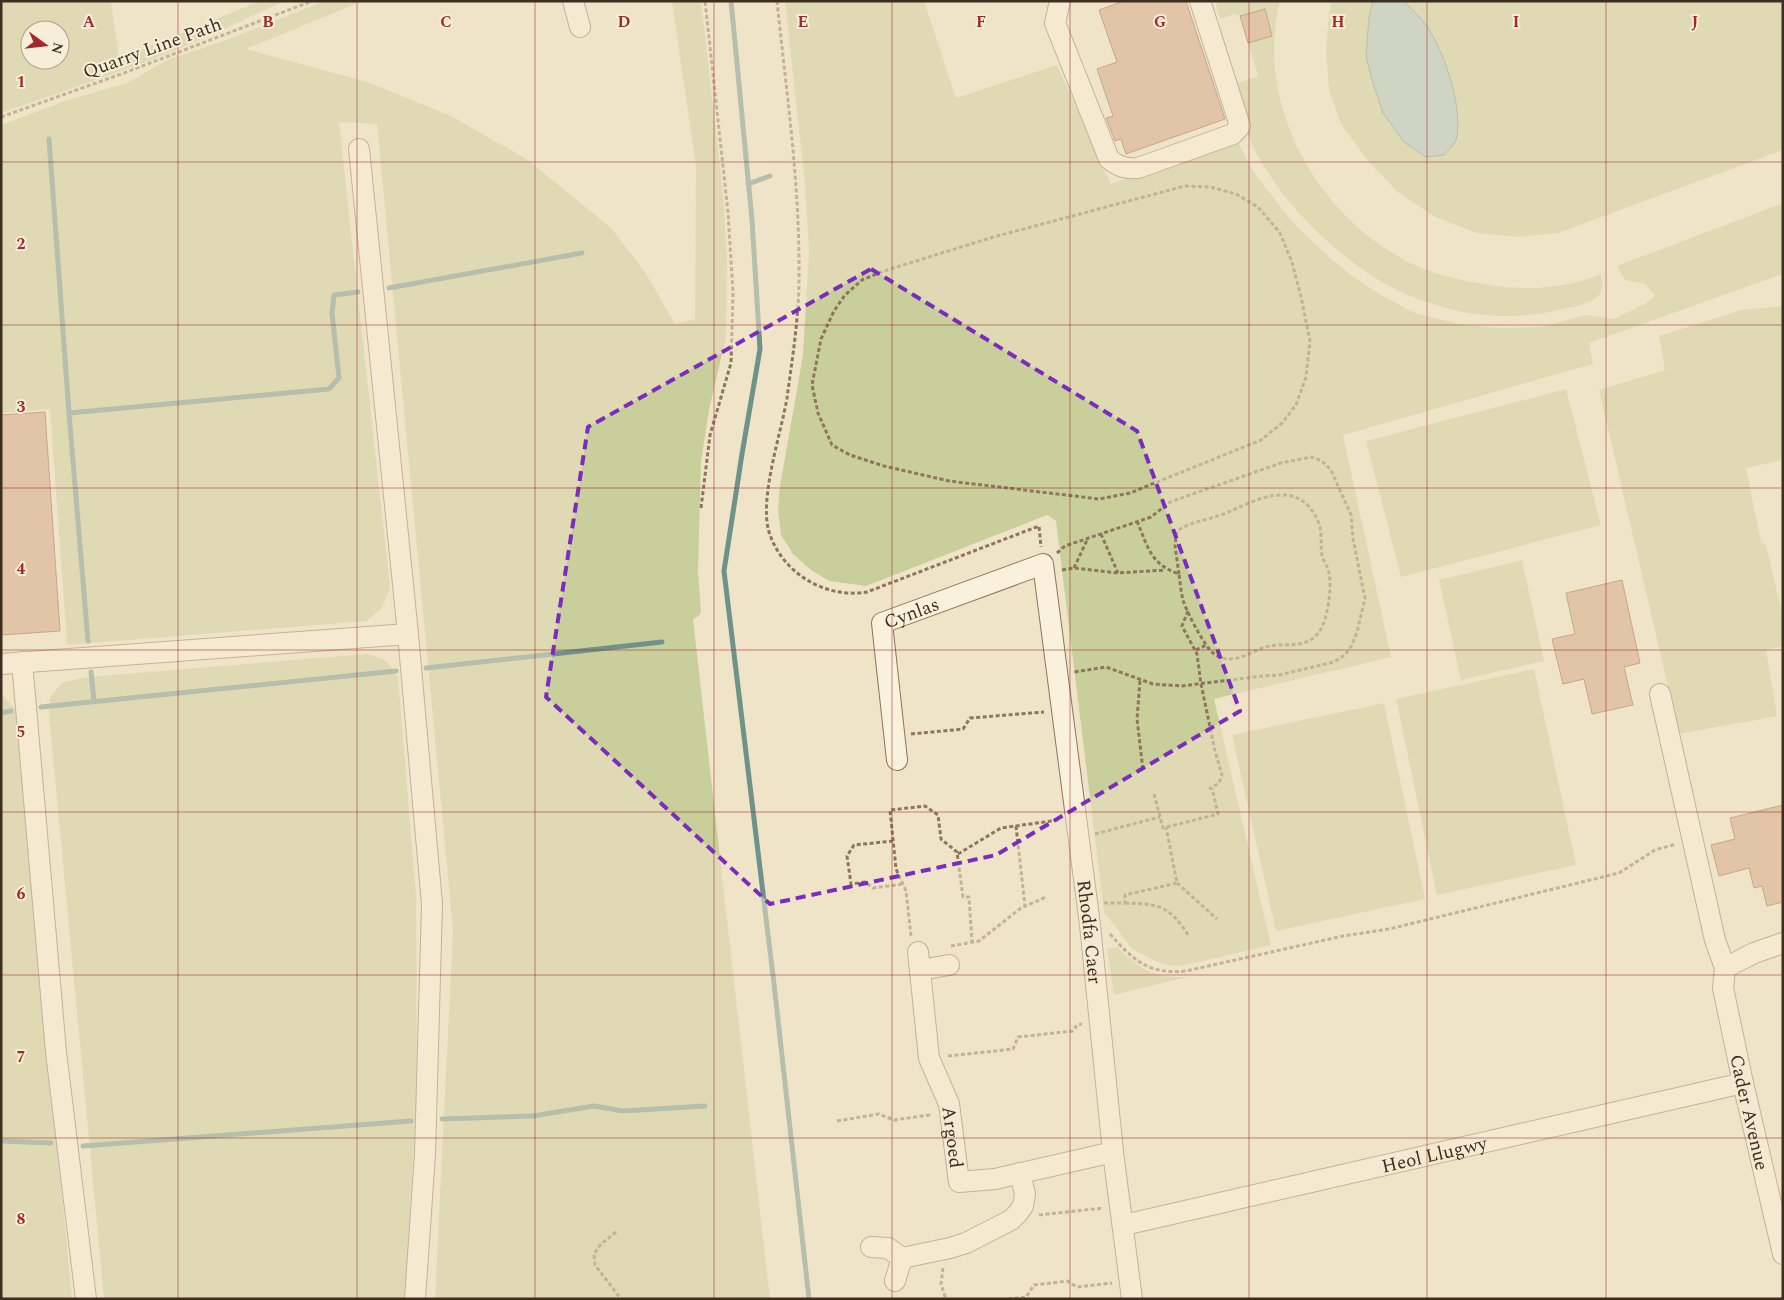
<svg xmlns="http://www.w3.org/2000/svg" width="1784" height="1300" viewBox="0 0 1784 1300" font-family="Spectral,serif">
<rect width="100%" height="100%" fill="#f0e4c8"/>
<path fill="#c9cf9b" fill-rule="evenodd" d="M1 1H111L119 59 260 1H286C261 11 237 23 213 34 144 65 72 88 1 113ZM30 30H60V60H30Z
M325 1H363L246 49 367 82 451 116 528 160 611 228 645 272 675 324 695 319 696 168 672 1H701L723 194 727 257 726 337 709 410 701 462 698 571 701 612 699 616 693 619 770 1299H435L453 930 377 124 339 122 390 588 381 609 366 621 67 645 50 409 1 413V125L68 100 127 83 167 60 221 42Z
M785 1H924L956 98 1057 65 1111 184 1232 142H1238L1254 173 1295 225 1328 256 1355 278 1384 297 1417 314 1459 324 1496 328 1541 327 1586 315 1614 319 1645 304 1655 296 1645 284 1625 280 1617 266 1783 203V274L1589 343 1593 364 1343 435 1391 657 1214 699 1271 945 1199 962 1178 966 1162 964 1132 949 1104 912 1056 521 1047 515 866 586 829 581 811 570 793 554 781 535 778 510 780 486 803 355 809 252 805 183Z
M1218 1H1280C1253 106 1321 223 1417 266 1438 275 1460 280 1482 284 1523 291 1562 290 1601 274 1602 280 1604 286 1601 292 1596 302 1578 306 1568 308 1520 320 1477 319 1430 303 1402 295 1373 278 1350 260 1310 230 1265 180 1247 132 1241 117 1238 101 1233 85L1258 76 1248 43 1272 36 1265 9 1240 16 1235 14 1220 19 1216 5Z
M1332 1H1783V150L1558 233 1520 237 1477 233 1435 217 1398 192 1369 162 1341 124 1329 90 1326 51 1329 12Z
M1783 306V460L1746 468 1761 542 1766 545 1783 617V646L1766 650 1777 716 1679 734 1599 390 1665 370 1659 336 1741 310Z
M1566 389 1601 525 1401 577 1366 441Z
M1522 560 1544 661 1461 680 1439 580Z
M367 654C385 658 389 662 398 677L416 896 417 1091 405 1299H104L49 715 50 697 63 682 88 677Z
M1534 669 1576 865 1437 895 1396 699Z
M1 693 15 709 72 1299H1Z
M1384 703 1425 899 1276 931 1232 735Z
M1118 947C1138 970 1156 978 1187 977L1114 995 1107 949Z"/>
<path fill="#a9c4bc" stroke="#6f938a" d="M1373 1H1403C1412 9 1422 19 1429 29 1445 55 1464 110 1456 140 1454 145 1448 150 1444 155L1426 157 1404 142 1383 113 1373 83 1366 56 1369 17Z"/>
<g fill="none" stroke-linecap="round" stroke-linejoin="round">
<path stroke="#6f938a" stroke-width="5" d="M731 1 752 220 760 349 742 454 724 571 774 984 809 1299
M49 139 69 413 88 641
M748 184 770 176
M389 288 582 253
M69 413 329 389 339 378 332 313 334 295 358 292
M426 668 662 642
M91 672 94 701
M41 707 396 671
M1 713 11 711
M442 1119 533 1116 594 1106 623 1111 705 1106
M1 1141 51 1143
M83 1146 411 1121"/>
</g>
<path fill="#cf9f7d" stroke="#8d5f41" d="M1124 1H1186L1225 119 1126 154 1121 139 1115 141 1106 118 1113 116 1097 69 1117 62 1099 10Z
M1265 9 1272 36 1248 43 1240 16Z
M45 412 60 631 1 635V415Z
M1622 580 1640 663 1624 667 1633 705 1592 714 1584 679 1563 684 1552 639 1575 634 1566 593Z
M1783 805V902L1767 906 1762 886 1754 888 1749 868 1719 876 1711 845 1735 839 1730 818Z"/>
<g fill="none" stroke-linecap="round" stroke-linejoin="round">
<defs>
<g id="minor">
<path d="M573 1 580 27"/>
<path d="M1060 1 1055 23 1109 159C1119 167 1126 169 1138 168L1233 134 1240 126 1200 1"/>
<path d="M359 149 408 634 432 904 425 1154 415 1299"/>
<path d="M22 662 56 1052 86 1299"/>
<path d="M1 664 408 634"/>
<path id="s1" d="M1660 694 1715 940 1725 968 1723 988 1743 1083 1783 1254"/>
<path id="s2" d="M897 760 882 623 1043 564 1090 925 1113 1152 1132 1299"/>
<path id="s3" d="M918 952 929 1058 949 1104 959 1182 995 1179 1113 1152"/>
<path d="M1725 968 1754 953 1783 943"/>
<path d="M920 970 949 965"/>
<path id="s4" d="M1124 1225 1743 1083"/>
<path d="M871 1247 888 1248 902 1258 950 1248 966 1243 1011 1220 1018 1213 1023 1206 1025 1194 1020 1173"/>
<path d="M895 1281 902 1258"/>
</g>
</defs>
<use href="#minor" stroke="#8d765c" stroke-width="22"/>
<path stroke="#8d765c" stroke-width="3" stroke-dasharray="4 2.5" stroke-linecap="butt" d="M777 1C786 89 799 177 799 266 800 310 793 354 787 398 781 434 759 498 769 532 782 573 825 599 867 592L1039 526 1041 547
M1 117 124 73 312 1
M1185 186 1210 187 1236 194 1258 207 1280 233 1292 262 1301 297 1310 341 1306 377 1296 405 1282 423 1261 440 1130 493 1099 499 949 481 884 466 850 455 832 445 818 413 812 385 821 339 834 311 845 295 862 280 884 271 990 238Z
M701 508 710 435 731 363 733 293 728 212 705 1
M1137 521C1148 547 1150 564 1179 574 1180 583 1181 592 1183 600 1186 611 1205 647 1213 653 1218 657 1224 659 1230 659 1245 659 1256 648 1270 646 1287 643 1307 649 1319 632 1328 620 1332 587 1329 573 1328 567 1323 561 1322 555 1320 544 1323 532 1318 521 1298 477 1258 499 1226 513 1209 520 1192 521 1177 531L1175 546 1179 574
M1101 534 1118 573
M1057 553 1065 546 1151 517 1170 502 1281 463 1312 457 1322 461 1331 470 1351 515 1353 539 1365 598 1357 632 1352 645 1345 655 1334 662 1279 675 1263 676 1181 686 1153 684 1106 667 1074 672
M1074 568 1088 538
M1062 570 1074 568 1118 573 1165 570
M1188 611 1182 626 1197 654 1201 684 1215 751 1222 775 1219 783 1209 789
M1196 650 1206 645
M1140 681 1137 719 1143 770
M911 734 963 729 970 718 1044 712
M1154 794 1163 828 1218 814 1212 788
M1016 826 1025 906
M1095 834 1160 817
M893 841 854 845 847 856 851 884 865 882 873 888 903 884
M958 854 1001 828 1059 820
M1177 883 1217 919
M1104 903H1125V895L1177 883 1166 827
M1125 903C1161 904 1169 906 1189 936
M1110 934C1133 960 1149 975 1186 971L1343 936 1389 929 1619 873 1655 850 1676 844
M911 936 906 891 896 869 890 810 925 806 938 815 941 839 957 852 963 897H969L972 942
M951 946 979 941 1021 908 1046 897
M948 1056 1013 1049 1018 1037 1073 1031 1077 1025 1082 1024
M837 1121 879 1114 894 1120 929 1115 932 1113
M1039 1215 1103 1208
M616 1232 601 1244 594 1254 595 1265 621 1299
M943 1268 941 1284 946 1299
M1008 1299 1026 1297 1034 1285 1067 1281 1077 1287 1112 1283"/>
<use href="#minor" stroke="#faf1dc" stroke-width="20"/>
</g>
<path d="M0 0H1784V1300H0ZM871 269 1137 431 1240 711 996 855 770 904 546 697 588 427Z" fill="#f0e4c8" fill-opacity=".55" fill-rule="evenodd"/>
<path fill="none" stroke="#7b2cbf" stroke-width="4" stroke-dasharray="10 6" stroke-linejoin="round" d="M871 269 1137 431 1240 711 996 855 770 904 546 697 588 427Z"/>
<path fill="none" stroke="#9e2a2b" stroke-width="1" stroke-opacity="0.55" d="M178 1V1299M357 1V1299M535 1V1299M714 1V1299M892 1V1299M1070 1V1299M1249 1V1299M1427 1V1299M1606 1V1299M1 162H1783M1 325H1783M1 488H1783M1 650H1783M1 812H1783M1 975H1783M1 1138H1783"/>
<g text-anchor="middle" stroke-width="4" stroke-linejoin="round" paint-order="stroke">
<g font-size="19" fill="#3d2e20" stroke="#f7eed8">
<text transform="translate(152 47) rotate(-20)" y="7">Quarry Line Path</text>
<text dy="7" stroke="none"><textPath href="#s2" startOffset="169">Cynlas</textPath></text>
<text dy="7" stroke="none"><textPath href="#s2" startOffset="680">Rhodfa Caer</textPath></text>
<text dy="7" stroke="none"><textPath href="#s1" startOffset="429">Cader Avenue</textPath></text>
<text dy="7" stroke="none"><textPath href="#s3" startOffset="190">Argoed</textPath></text>
<text dy="7" stroke="none"><textPath href="#s4" startOffset="318">Heol Llugwy</textPath></text>
</g>
</g>
<g font-size="16" text-anchor="middle" font-weight="bold" fill="#9e2a2b" stroke="#f7eed8" stroke-width="4" stroke-linejoin="round" paint-order="stroke">
<text x="89" y="27">A</text>
<text x="268" y="27">B</text>
<text x="446" y="27">C</text>
<text x="624" y="27">D</text>
<text x="803" y="27">E</text>
<text x="981" y="27">F</text>
<text x="1160" y="27">G</text>
<text x="1338" y="27">H</text>
<text x="1516" y="27">I</text>
<text x="1695" y="27">J</text>
<text x="21" y="87">1</text>
<text x="21" y="249">2</text>
<text x="21" y="412">3</text>
<text x="21" y="574">4</text>
<text x="21" y="737">5</text>
<text x="21" y="899">6</text>
<text x="21" y="1062">7</text>
<text x="21" y="1224">8</text>
</g>
<rect width="1784" height="1300" fill="none" stroke="#3d2e20" stroke-width="5"/>
<g transform="translate(45 45) rotate(105)"><circle r="24" fill="#f7eed8" stroke="#ada18e"/>
<path d="M0-4L9 19L0 12L-9 19Z" fill="#9e2a2b"/>
<text y="-8" font-size="14" font-weight="bold" text-anchor="middle" fill="#3d2e20">N</text>
</g>
</svg>
